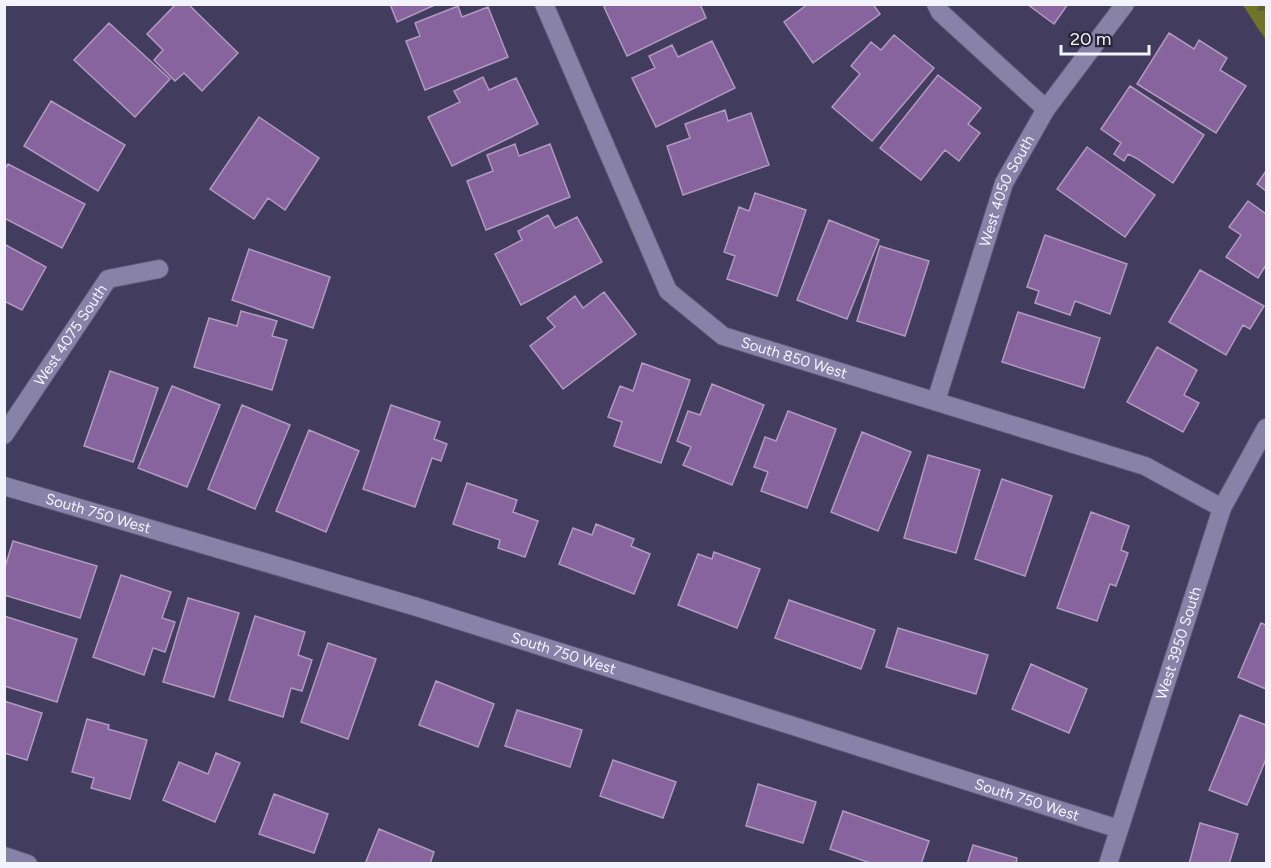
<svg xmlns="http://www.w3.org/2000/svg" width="1271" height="868" viewBox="0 0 1271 868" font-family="Figtree,sans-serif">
<defs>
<pattern id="forest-firs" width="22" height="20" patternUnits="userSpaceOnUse" patternTransform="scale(1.5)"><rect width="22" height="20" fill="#707429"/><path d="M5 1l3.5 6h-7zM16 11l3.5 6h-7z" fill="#5c5e3a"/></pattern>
</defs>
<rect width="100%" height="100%" fill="#423c5e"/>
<path fill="url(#forest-firs)" d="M1243 5H1266V41Z"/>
<path fill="#88649f" stroke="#b09abe" stroke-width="1.5" d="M176 4H188L238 53 202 91 184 73 175 81 154 60 163 50 147 34Z
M390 4H437L397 22Z
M608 4H700L706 18 627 56 604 7Z
M808 4H873L880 14 813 63 784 22Z
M1027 4H1068L1054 24Z
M458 6 462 17 488 7 508 57 425 90 406 41 420 36 415 23Z
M109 23 170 79 135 117 74 60Z
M1169 33 1194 49 1199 40 1227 58 1220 70 1246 86 1216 133 1137 84Z
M894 35 934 68 872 141 832 107 860 74 851 66 871 42 881 50Z
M712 41 735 88 656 127 632 78 655 68 649 56 672 45 678 57Z
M938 75 981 108 968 124 980 133 959 161 945 150 921 180 880 148Z
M483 77 489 90 516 78 538 124 452 166 428 117 460 102 454 91Z
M1130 86 1204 135 1173 183 1136 158 1128 154 1124 161 1114 154 1121 143 1101 129Z
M51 101 125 145 98 191 24 146Z
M725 110 728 121 751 113 769 165 683 195 667 146 690 138 685 124Z
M259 117 319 158 285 210 268 198 254 219 210 189Z
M515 144 519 156 550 144 570 197 486 230 467 181 493 171 487 155Z
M1087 147 1155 195 1125 237 1057 189Z
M8 164 85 204 62 248 4 218V170Z
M1266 171V191L1257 184Z
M755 193 806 210 777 296 727 279 735 256 724 252 739 207 749 211Z
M1248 201 1266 214V265L1258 278 1226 257 1241 235 1229 227Z
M548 215 555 228 577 217 602 262 521 305 495 254 522 240 518 231Z
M829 220 879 240 847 319 797 300Z
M1045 235 1127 264 1110 314 1075 301 1070 315 1035 303 1039 291 1027 287Z
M4 244 46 267 22 310 4 301Z
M880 246 929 261 905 336 857 321Z
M249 249 330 277 313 328 232 300Z
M1200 270 1264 306 1250 329 1243 325 1226 355 1169 322Z
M604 292 636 334 563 389 530 346 555 327 547 318 575 296 583 308Z
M241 311 277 321 272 336 287 340 272 390 194 367 209 318 237 326Z
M1018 312 1100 338 1084 388 1002 362Z
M1157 347 1197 370 1184 395 1199 403 1183 432 1127 402Z
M642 363 690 380 661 463 614 446 622 422 608 417 620 386 633 391Z
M110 371 158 388 133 462 84 446Z
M712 384 764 405 732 485 683 465 691 447 677 441 688 411 700 415Z
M172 386 220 405 187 487 138 468Z
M242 405 290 425 255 509 208 489Z
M391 405 440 422 434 439 447 444 441 461 432 458 415 507 363 489Z
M788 411 836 429 807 508 761 491 768 472 754 467 765 437 776 441Z
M309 430 359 451 326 532 276 511Z
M862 432 911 452 878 531 831 512Z
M928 455 980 470 956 553 904 538Z
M1002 479 1052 496 1025 576 975 559Z
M467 483 517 500 513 512 538 521 525 557 498 548 500 540 453 524Z
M1091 512 1129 526 1121 550 1128 553 1116 586 1110 584 1097 621 1057 608Z
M596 524 634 539 631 546 650 554 634 594 559 564 573 528 592 535Z
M13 541 97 566 80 618 4 595V570Z
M714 552 760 569 737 628 678 605 698 554 712 559Z
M121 575 171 592 162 618 175 622 165 652 153 648 144 675 93 657Z
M188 598 239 613 214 697 163 682Z
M789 600 875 630 861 669 775 638Z
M4 616 77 639 57 702 4 686Z
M255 616 305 632 298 655 312 660 302 691 291 688 283 717 229 700Z
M1261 623 1266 625V689L1238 677Z
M898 628 988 655 976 694 886 667Z
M328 643 376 659 348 739 301 722Z
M1031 664 1087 689 1069 733 1012 709Z
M436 681 494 704 478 747 419 725Z
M4 701 42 713 27 760 4 753Z
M517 710 582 730 570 767 505 746Z
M1240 715 1266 725V759L1247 805 1209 790Z
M87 719 109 725 108 729 147 740 130 799 91 788 94 778 72 772Z
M216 753 240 763 215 822 163 800 179 762 208 774Z
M613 760 676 782 663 818 600 796Z
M758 784 816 802 803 843 746 826Z
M274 794 328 814 314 853 259 834Z
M843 811 929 841 921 864H873L830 849Z
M1200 823 1238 834 1229 864H1189Z
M379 829 434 852 430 864H365Z
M973 845 1017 858 1016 864H967Z"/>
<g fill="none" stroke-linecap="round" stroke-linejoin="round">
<defs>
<g id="minor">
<path id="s1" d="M544 4 668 291 723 336 1145 466 1222 508"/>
<path d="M936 4 940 12 1046 109"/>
<path id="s2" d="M936 401 1004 183 1046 109 1125 4"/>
<path id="s3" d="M4 435 108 279 159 269"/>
<path id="s4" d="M4 486 417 607 1119 829"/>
<path id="s5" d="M1108 864 1222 508 1266 428"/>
</g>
<path id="tertiary" d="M4 856 28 864"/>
</defs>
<use href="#minor" stroke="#5e5873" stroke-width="20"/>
<use href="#tertiary" stroke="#5e5873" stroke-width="20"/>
<use href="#minor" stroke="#8882a8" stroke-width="18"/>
<use href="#tertiary" stroke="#8882a8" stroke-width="18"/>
</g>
<g text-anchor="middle" stroke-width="5" stroke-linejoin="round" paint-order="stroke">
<g font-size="15" fill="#f3f2ff" stroke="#282635">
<text dy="5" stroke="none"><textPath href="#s2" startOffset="222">West 4050 South</textPath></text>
<text dy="5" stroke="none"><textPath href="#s3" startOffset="120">West 4075 South</textPath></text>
<text dy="5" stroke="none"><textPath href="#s1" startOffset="458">South 850 West</textPath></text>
<text dy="5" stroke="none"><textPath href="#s4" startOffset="98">South 750 West</textPath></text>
<text dy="5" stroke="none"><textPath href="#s5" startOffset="232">West 3950 South</textPath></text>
<text dy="5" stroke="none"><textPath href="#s4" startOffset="584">South 750 West</textPath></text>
<text dy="5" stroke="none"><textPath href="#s4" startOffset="1070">South 750 West</textPath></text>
</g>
</g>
<rect width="1271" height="868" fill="none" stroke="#f3f2ff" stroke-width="12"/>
<path d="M1061 45v9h88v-9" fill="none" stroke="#f3f2ff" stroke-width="3"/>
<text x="1070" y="45" font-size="18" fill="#f3f2ff" stroke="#282635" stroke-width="4.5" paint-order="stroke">20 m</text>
</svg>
